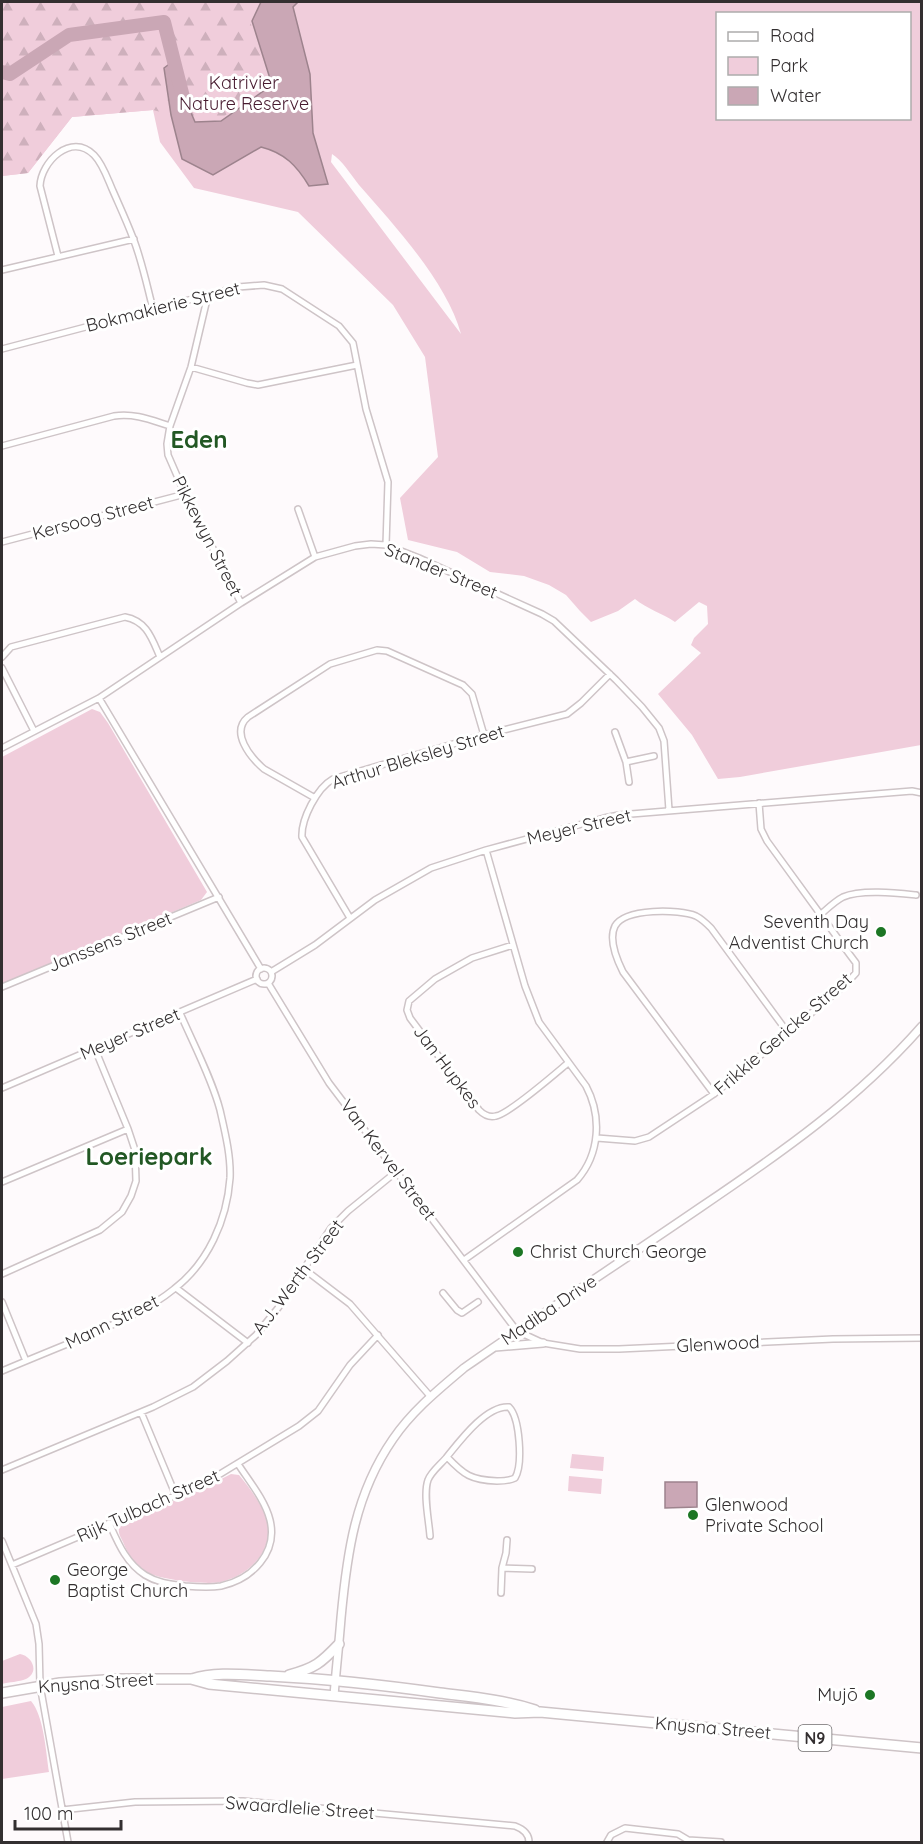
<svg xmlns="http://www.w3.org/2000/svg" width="923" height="1844" viewBox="0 0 923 1844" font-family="Quicksand,sans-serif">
<defs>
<pattern id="forest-firs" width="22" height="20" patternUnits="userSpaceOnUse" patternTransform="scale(1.5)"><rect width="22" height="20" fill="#f0cddb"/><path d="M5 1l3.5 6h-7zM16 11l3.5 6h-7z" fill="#ceb0bc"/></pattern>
</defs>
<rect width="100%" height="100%" fill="#fefafc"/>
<path fill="#f0cddb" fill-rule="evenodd" d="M2 2H921V745L740 777 718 779 692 735 658 694 701 653 691 645 694 638 708 624 707 606 699 602 675 622C662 613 647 609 635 599L618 611 591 622 580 611 566 595 549 585 524 576 490 572 457 552 408 540 400 498 438 457 425 357 393 305 298 212 194 188 160 142 153 110 72 117 28 173 2 176ZM718 14H910V118H718ZM332 154C342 160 351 175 359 185 394 225 447 282 461 334L331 162Z
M92 709 100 712 108 723 207 892 201 900 2 984V757Z
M572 1454 604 1457 603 1471 570 1468Z
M231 1474 239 1475C249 1487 261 1503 266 1518 276 1549 250 1575 221 1582 206 1585 162 1580 149 1573 136 1566 128 1555 123 1542 119 1534 116 1529 123 1522L200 1490Z
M569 1476 602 1479 601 1494 568 1491Z
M20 1654C32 1656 40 1672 26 1679 19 1682 9 1682 2 1684V1661Z
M31 1701C44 1716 46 1753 49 1772L2 1779V1707Z"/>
<path fill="url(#forest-firs)" d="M2 2H258L250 21 269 84 223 117 196 121 153 110 72 117 28 173 2 176Z"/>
<path fill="#caa7b5" stroke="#9d838d" stroke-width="1.5" d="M261 2H298L293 7 310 74 313 133 328 184 309 186C297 166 285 153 261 147L213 175 182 159 171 115 164 68 176 59 180 87 195 122 221 121 272 85 252 21Z
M665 1482H697V1507L665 1508Z"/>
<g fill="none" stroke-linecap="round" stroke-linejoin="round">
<path stroke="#caa7b5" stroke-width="14" d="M2 72 10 74 69 35 164 22 186 109"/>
<defs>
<path id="minor" d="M58 256 40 186C41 162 71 132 94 155 103 164 108 180 113 191 120 207 127 222 133 238 142 261 147 286 153 309
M2 270 134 239
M208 295 191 367 170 426 167 444 168 455 185 494 241 603
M2 349 238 287 264 285 282 289 339 326 353 343 366 409 388 482 386 545
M191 367 247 383 258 385 357 365
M2 446 114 416C135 413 151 420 170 426
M298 509 315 557
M2 542 185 494
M2 657 11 647 125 617C147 621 152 639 160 657
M2 668 34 731
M99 698 261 969
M615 732 626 762 629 782
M2 748 99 698 241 603 315 557 355 546 371 544 386 545 419 558 542 614 554 621 616 680 642 707 659 728 664 741 669 810
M626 762 654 756
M315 798 264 769C250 757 230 732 248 717L330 664 377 650 387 651 463 685 472 694 484 735
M820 915C827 909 835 901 843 897 861 889 897 893 916 895
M350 918 302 837C301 819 317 788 333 779L484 735 567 714 581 703 610 674
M513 945 472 958 435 979 409 1001 407 1010 410 1018 479 1110C484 1115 489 1118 496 1116 509 1114 556 1073 568 1063
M256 976a8 8 0 1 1 16 0a8 8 0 1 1-16 0Z
M271 972 315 945 375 900 431 868 486 850 604 818 619 815 912 791 922 793
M268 983 329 1083 517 1331 543 1343 580 1349H619L833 1339 922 1338
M2 987 219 897
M2 1088 257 979
M714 1094 623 972C617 960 608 940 615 926 625 908 679 909 696 916 702 919 706 923 711 928L788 1033
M597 1138 635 1141 649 1137 714 1094 845 985 856 973V963L850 955 767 841 761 829 759 803
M2 1182 128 1129
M464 1260 577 1180C600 1154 602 1116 586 1086L539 1022 525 986 486 850
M304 1269 350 1304 430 1396
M2 1274 100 1230 122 1212 131 1196 136 1181 135 1150 128 1129 95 1049
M176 1288 248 1343
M443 1293 457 1310 462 1313 478 1302
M2 1302 26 1361
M2 1371C28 1360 55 1349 82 1338 114 1324 147 1311 174 1289 208 1263 227 1220 230 1178 231 1156 225 1132 220 1110 212 1079 193 1043 180 1013
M141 1412 176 1496
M2 1470 153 1407 193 1387 227 1361 256 1335 278 1308 331 1228 348 1211 396 1172
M109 1523C118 1543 126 1563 145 1575 158 1583 170 1584 185 1586 196 1587 210 1588 221 1586 252 1579 278 1553 270 1520 265 1500 249 1481 238 1464
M430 1536C429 1521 423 1494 428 1480 431 1472 440 1465 446 1458 459 1442 486 1405 509 1407 520 1418 523 1465 515 1478 509 1481 503 1481 497 1481 471 1480 464 1475 447 1457
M507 1540 506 1553 502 1568 532 1569
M2 1541 36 1624 39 1644 40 1685 68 1842
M12 1565 207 1482 299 1426 318 1411 350 1365 378 1335
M501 1593 502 1568
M62 1810 135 1802 243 1801 515 1826C523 1829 529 1834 529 1842
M688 1841V1840L721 1842
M607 1842 611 1835 625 1828 678 1834 688 1840"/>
<path id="tertiary" d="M495 1347 543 1343
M334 1696C336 1670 339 1644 341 1618 347 1553 355 1494 393 1439 412 1411 438 1390 464 1368 543 1313 622 1261 701 1207 781 1153 857 1100 922 1026"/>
<path id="trunk" d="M289 1675C315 1668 321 1663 339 1644
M192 1679C216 1671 245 1675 270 1676 327 1679 383 1685 440 1693 471 1697 505 1700 535 1710
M2 1693 60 1683 119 1679H191L209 1684 515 1713 540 1712 922 1748"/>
</defs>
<use href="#minor" stroke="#cec4c7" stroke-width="8"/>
<use href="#tertiary" stroke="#cec4c7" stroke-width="10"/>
<use href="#trunk" stroke="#cec4c7" stroke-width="12"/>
<use href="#minor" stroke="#fff" stroke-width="5"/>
<use href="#tertiary" stroke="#fff" stroke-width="7"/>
<use href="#trunk" stroke="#fff" stroke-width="9"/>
</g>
<g fill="#1c7624" stroke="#fff" stroke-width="2">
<circle cx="881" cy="932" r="6"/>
<circle cx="518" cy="1252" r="6"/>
<circle cx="693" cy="1515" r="6"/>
<circle cx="55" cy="1580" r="6"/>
<circle cx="870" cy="1695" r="6"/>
</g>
<g text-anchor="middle" stroke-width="6" stroke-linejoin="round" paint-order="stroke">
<rect fill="#fff" stroke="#706d6e" stroke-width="1.5" x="798.5" y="1725" width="33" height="26" rx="4.5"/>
<g font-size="16" font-weight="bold" fill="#332f30">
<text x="815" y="1744">N9</text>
</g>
<g font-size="18" fill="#481b30" stroke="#fff">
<text x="244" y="89">Katrivier<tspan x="244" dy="21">Nature Reserve</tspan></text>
</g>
<g font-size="18" fill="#332f30" stroke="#fff">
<text transform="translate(163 307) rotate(-14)" y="6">Bokmakierie Street</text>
<text transform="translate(93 518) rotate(-15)" y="6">Kersoog Street</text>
<text transform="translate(207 536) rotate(63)" y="6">Pikkewyn Street</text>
<text transform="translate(441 571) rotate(22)" y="6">Stander Street</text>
<text transform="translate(418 757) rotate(-17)" y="6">Arthur Bleksley Street</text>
<text transform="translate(579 827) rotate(-13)" y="6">Meyer Street</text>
<text transform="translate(110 942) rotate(-22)" y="6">Janssens Street</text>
<text transform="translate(130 1034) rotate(-23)" y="6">Meyer Street</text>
<text transform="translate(783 1034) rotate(-41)" y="6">Frikkie Gericke Street</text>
<text transform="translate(447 1067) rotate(53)" y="6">Jan Hupkes</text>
<text transform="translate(388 1160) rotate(53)" y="6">Van Kervel Street</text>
<text transform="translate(298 1277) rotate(-53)" y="6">A.J. Werth Street</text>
<text transform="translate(549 1310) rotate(-34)" y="6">Madiba Drive</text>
<text transform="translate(112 1322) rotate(-26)" y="6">Mann Street</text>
<text transform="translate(718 1344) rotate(-3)" y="6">Glenwood</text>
<text transform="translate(148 1506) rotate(-24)" y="6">Rijk Tulbach Street</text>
<text transform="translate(96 1683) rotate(-4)" y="6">Knysna Street</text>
<text transform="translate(713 1728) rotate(5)" y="6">Knysna Street</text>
<text transform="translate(300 1808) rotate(4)" y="6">Swaardlelie Street</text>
</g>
<g font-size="18" fill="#332f30" stroke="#fff" text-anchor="start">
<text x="869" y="928" text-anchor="end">Seventh Day<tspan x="869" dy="21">Adventist Church</tspan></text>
<text x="530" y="1258">Christ Church George</text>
<text x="705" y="1511">Glenwood<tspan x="705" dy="21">Private School</tspan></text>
<text x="67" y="1576">George<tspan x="67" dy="21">Baptist Church</tspan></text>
<text x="858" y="1701" text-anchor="end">Mujō</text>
</g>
<g font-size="24" font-weight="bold" fill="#225824" stroke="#fff">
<text x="199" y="448">Eden</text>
<text x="149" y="1165">Loeriepark</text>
</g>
</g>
<rect width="923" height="1844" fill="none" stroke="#332f30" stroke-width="6"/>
<rect x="716" y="12" width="195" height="108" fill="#ffffff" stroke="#adacac" stroke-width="1.5"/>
<rect x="728" y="32" width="30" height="9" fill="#ffffff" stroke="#adacac" stroke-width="1.5"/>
<text x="770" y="42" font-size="18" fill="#332f30">Road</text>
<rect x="728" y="57" width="30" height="18" fill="#f0cddb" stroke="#adacac" stroke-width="1.5"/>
<text x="770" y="72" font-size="18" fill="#332f30">Park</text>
<rect x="728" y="87" width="30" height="18" fill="#caa7b5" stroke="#adacac" stroke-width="1.5"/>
<text x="770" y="102" font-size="18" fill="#332f30">Water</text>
<path d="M15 1820v9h106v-9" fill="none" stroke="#332f30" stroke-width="3"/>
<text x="24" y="1820" font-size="18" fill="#332f30" stroke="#ffffff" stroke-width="4.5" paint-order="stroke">100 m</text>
</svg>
